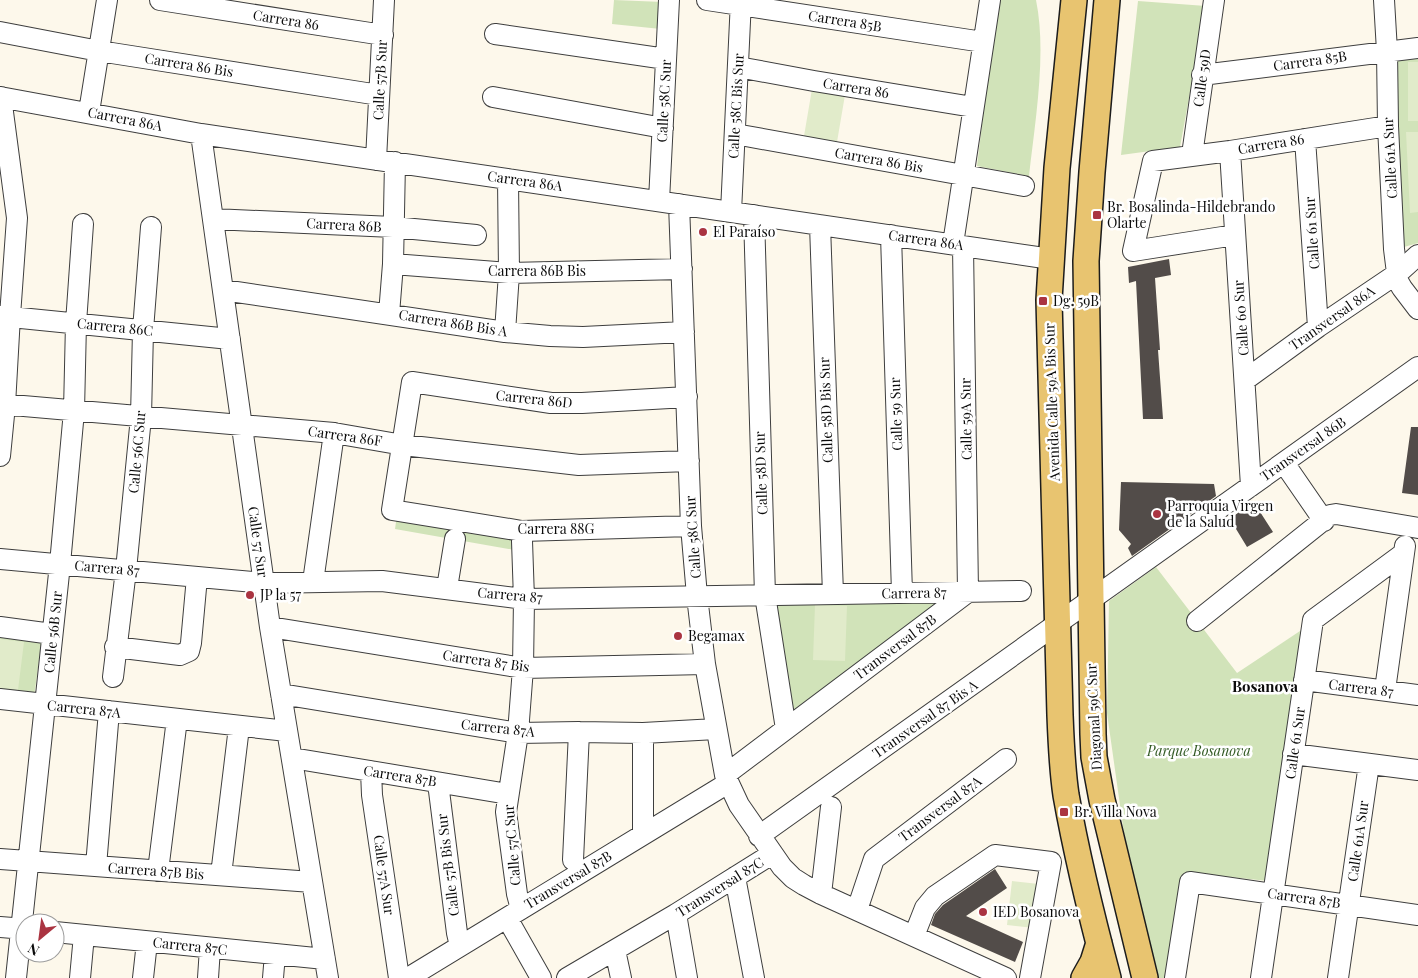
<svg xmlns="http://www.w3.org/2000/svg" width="1418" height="978" viewBox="0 0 1418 978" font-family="'Playfair Display',serif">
<rect width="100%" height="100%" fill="#fdf8eb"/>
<path fill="#d1e3b9" d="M614 0 663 2 661 29 612 24Z
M997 0H1036C1047 53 1035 122 1029 176L977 166Z
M1138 1 1206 6 1180 147 1121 155Z
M1418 58V243L1404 247 1395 59Z
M397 515 517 536 515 550 395 529Z
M1156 567 1237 673 1306 627 1268 881 1192 873 1175 978H1155L1128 862 1107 713 1109 601Z
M949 597 789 713 768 600Z
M0 633 42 638 34 697 0 693Z"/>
<path fill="#e1ebca" d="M1408 62H1418V121H1408Z
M812 89 845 95 837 142 804 136Z
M1406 132H1418V212L1410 213Z
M815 605 847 606 845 661 813 660Z
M0 639 24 642 18 690 0 688Z
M1012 881 1039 884 1034 928 1007 925Z"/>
<path fill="#524c49" d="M1169 259 1171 275 1155 278 1160 350H1158L1163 419H1143L1136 281 1129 283 1128 267Z
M1411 427H1418V495L1402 493Z
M1121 482 1214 484 1216 496 1132 556 1128 548 1131 544 1119 530Z
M1253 501 1273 532 1247 547 1230 519Z
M995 869 1007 888 966 916 1023 942 1015 962 931 925 935 914 943 905Z"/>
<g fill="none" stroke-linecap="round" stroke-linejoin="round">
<defs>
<path id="minor" d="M160 0 383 35
M707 0 983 42
M1384 0 1387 51 1388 126 1394 249 1398 281 1402 288 1418 309
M0 32 99 51 379 95
M495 34 666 59
M738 67 814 81 973 107
M1202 75 1418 48
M0 97 201 134 1051 259
M493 97 663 128
M89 112 107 0
M201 134 270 627 328 978
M735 134 1024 186
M1305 139 1318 327
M1230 151 1251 486
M1192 155 1214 0
M376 160 384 0
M659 201 669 0
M679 204 691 526 697 596 705 664 725 775 739 805 782 867 793 878 804 885 821 894 1006 978
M731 212 741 0
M754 215 765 595 786 729
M213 219 393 227 476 235
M820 225 833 594
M891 235 902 593
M1235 235 1133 251 1153 161 1230 151 1388 126
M953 244 990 0
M393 264 509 273 682 269
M223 290 505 332 550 336 583 337 684 332
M389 314 393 264 395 162
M0 316 230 339
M505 332 509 273 508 179
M1245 380 1318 327 1398 273 1418 255
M687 397 582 403H551L412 382 392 510 522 531 691 526
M0 404 334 433 403 445 579 465 689 461
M0 456 5 405 10 316 17 218 1 97
M1284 463 1324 521
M0 559 264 583 382 581 524 599 1021 591
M313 582 334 433
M447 588 455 539
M1197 621 1330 515 1336 514 1418 528
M0 627 52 634
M270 627 523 668 705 664
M115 647 180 655 189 651 191 643 197 577
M113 677 126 570 141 417 143 330 151 227
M1304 680 1418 695
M1385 690 1405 546
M281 694 518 733 579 732 643 733 716 729
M0 699 287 731
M1293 754 1418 770
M292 758 508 794
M371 771 372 795 399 978
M725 775 968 592 963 246
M438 783 457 933 460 946
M643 834V733
M759 836 1418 367
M0 859 312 882
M573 860 579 732
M96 866 109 711
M158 871 177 719
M221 875 239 727
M735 877 754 978
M821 894 831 807
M521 909 517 894 506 812 518 733 523 668 524 599 522 541
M857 910 874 859 1006 759
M676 914 687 978
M507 918 541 978
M0 927 25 929
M55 932 325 959
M914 936 925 908 935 896 995 855 1051 862 1030 978
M615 950 621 978
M16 978 60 564 74 411 76 323 83 224
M80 978 84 935
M143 978 147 942
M208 978 210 948
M273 978 275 954
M408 978 728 783
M567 978 676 914 772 854
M1175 978 1190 882 1418 915
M1261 978 1313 620 1404 553
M1338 978 1369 764"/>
<path id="major" d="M1074 0 1057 168 1049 300 1060 715C1061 741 1062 768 1066 795 1077 857 1092 918 1108 978
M1107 0 1092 172 1086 261 1093 734 1094 757 1102 800 1145 978
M1084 978 1093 962 1099 943"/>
</defs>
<use href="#minor" stroke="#3e3e3e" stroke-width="22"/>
<use href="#major" stroke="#1c1c1c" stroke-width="28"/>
<use href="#minor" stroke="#fff" stroke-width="20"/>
<use href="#major" stroke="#e8c470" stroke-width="25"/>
</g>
<g fill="#aa3441" stroke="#fff" stroke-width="2">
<rect x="1092" y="210" width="10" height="10" rx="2.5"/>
<circle cx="703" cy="232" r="5"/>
<rect x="1038" y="296" width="10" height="10" rx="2.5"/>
<circle cx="1157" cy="514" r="5"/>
<circle cx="250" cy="595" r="5"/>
<circle cx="678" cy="636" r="5"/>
<rect x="1059" y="807" width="10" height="10" rx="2.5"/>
<circle cx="983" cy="912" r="5"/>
</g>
<g text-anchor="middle" stroke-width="5" stroke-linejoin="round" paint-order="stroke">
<g font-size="14" fill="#0b0b0b" stroke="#fff">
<text transform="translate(286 20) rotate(9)" y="5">Carrera 86</text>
<text transform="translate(845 21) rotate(9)" y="5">Carrera 85B</text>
<text transform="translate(1310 61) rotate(-8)" y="5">Carrera 85B</text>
<text transform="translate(189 65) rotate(9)" y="5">Carrera 86 Bis</text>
<text transform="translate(1202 78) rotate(-82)" y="5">Calle 59D</text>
<text transform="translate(380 80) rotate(-87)" y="5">Calle 57B Sur</text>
<text transform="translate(856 88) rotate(9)" y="5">Carrera 86</text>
<text transform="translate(664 101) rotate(-87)" y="5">Calle 58C Sur</text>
<text transform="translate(736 106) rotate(-87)" y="5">Calle 58C Bis Sur</text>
<text transform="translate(125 119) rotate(11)" y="5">Carrera 86A</text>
<text transform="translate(1271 144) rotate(-9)" y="5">Carrera 86</text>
<text transform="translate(1390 158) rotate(-93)" y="5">Calle 61A Sur</text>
<text transform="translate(879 160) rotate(10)" y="5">Carrera 86 Bis</text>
<text transform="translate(525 181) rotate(8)" y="5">Carrera 86A</text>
<text transform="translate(344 225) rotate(3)" y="5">Carrera 86B</text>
<text transform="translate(1312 233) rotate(-94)" y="5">Calle 61 Sur</text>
<text transform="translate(926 240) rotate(8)" y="5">Carrera 86A</text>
<text x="537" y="276">Carrera 86B Bis</text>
<text transform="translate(1241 318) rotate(-94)" y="5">Calle 60 Sur</text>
<text transform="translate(1332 318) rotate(-35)" y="5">Transversal 86A</text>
<text transform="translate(453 323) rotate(9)" y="5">Carrera 86B Bis A</text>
<text transform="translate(115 327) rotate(6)" y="5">Carrera 86C</text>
<text transform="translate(534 399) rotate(6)" y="5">Carrera 86D</text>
<text transform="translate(1052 402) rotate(-92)" y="5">Avenida Calle 59A Bis Sur</text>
<text transform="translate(826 410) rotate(-92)" y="5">Calle 58D Bis Sur</text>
<text transform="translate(896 414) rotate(-92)" y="5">Calle 59 Sur</text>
<text transform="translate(966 419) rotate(-91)" y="5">Calle 59A Sur</text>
<text transform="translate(345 436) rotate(8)" y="5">Carrera 86F</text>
<text transform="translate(1303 449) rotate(-35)" y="5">Transversal 86B</text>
<text transform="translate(137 452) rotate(-85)" y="5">Calle 56C Sur</text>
<text transform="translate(761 473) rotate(-92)" y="5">Calle 58D Sur</text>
<text x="556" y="534">Carrera 88G</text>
<text transform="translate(693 537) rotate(-94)" y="5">Calle 58C Sur</text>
<text transform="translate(258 542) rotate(82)" y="5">Calle 57 Sur</text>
<text transform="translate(107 568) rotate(5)" y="5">Carrera 87</text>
<text transform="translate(914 593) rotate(-1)" y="5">Carrera 87</text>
<text transform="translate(510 595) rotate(5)" y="5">Carrera 87</text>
<text transform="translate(53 632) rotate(-84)" y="5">Calle 56B Sur</text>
<text transform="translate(895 647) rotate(-37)" y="5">Transversal 87B</text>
<text transform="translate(486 661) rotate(8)" y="5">Carrera 87 Bis</text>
<text transform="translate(1361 688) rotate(7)" y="5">Carrera 87</text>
<text transform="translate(84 709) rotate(6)" y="5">Carrera 87A</text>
<text transform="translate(1094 717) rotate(-93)" y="5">Diagonal 59C Sur</text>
<text transform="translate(925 719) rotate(-35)" y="5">Transversal 87 Bis A</text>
<text transform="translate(498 728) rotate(6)" y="5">Carrera 87A</text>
<text transform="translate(1295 743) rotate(-82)" y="5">Calle 61 Sur</text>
<text transform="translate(400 776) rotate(9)" y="5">Carrera 87B</text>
<text transform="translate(940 809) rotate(-37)" y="5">Transversal 87A</text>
<text transform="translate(1358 841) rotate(-82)" y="5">Calle 61A Sur</text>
<text transform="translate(512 845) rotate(-95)" y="5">Calle 57C Sur</text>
<text transform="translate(448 865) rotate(-97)" y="5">Calle 57B Bis Sur</text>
<text transform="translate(156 871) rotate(4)" y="5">Carrera 87B Bis</text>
<text transform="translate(384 875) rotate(82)" y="5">Calle 57A Sur</text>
<text transform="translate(568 880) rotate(-31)" y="5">Transversal 87B</text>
<text transform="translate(720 887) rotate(-32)" y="5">Transversal 87C</text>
<text transform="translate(1304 898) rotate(8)" y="5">Carrera 87B</text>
<text transform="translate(190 946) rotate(6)" y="5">Carrera 87C</text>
</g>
<g font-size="14" fill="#0b0b0b" stroke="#fff" text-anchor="start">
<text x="1107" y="212">Br. Bosalinda-Hildebrando<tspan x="1107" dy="16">Olarte</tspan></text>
<text x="713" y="237">El Paraíso</text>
<text x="1053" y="306">Dg. 59B</text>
<text x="1167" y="511">Parroquia Virgen<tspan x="1167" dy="16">de la Salud</tspan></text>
<text x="260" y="600">JP la 57</text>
<text x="688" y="641">Begamax</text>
<text x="1074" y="817">Br. Villa Nova</text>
<text x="993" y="917">IED Bosanova</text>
</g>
<g font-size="14" font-style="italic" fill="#325a24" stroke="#fff">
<text x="1199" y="756">Parque Bosanova</text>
</g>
<g font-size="15" font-weight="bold" fill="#0b0b0b" stroke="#fff">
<text x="1265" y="692">Bosanova</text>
</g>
</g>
<g transform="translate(40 938) rotate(209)"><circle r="24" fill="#ffffff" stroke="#9d9d9d"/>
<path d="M0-4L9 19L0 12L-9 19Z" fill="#aa3441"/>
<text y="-8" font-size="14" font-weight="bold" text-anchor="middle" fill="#0b0b0b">N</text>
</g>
</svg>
